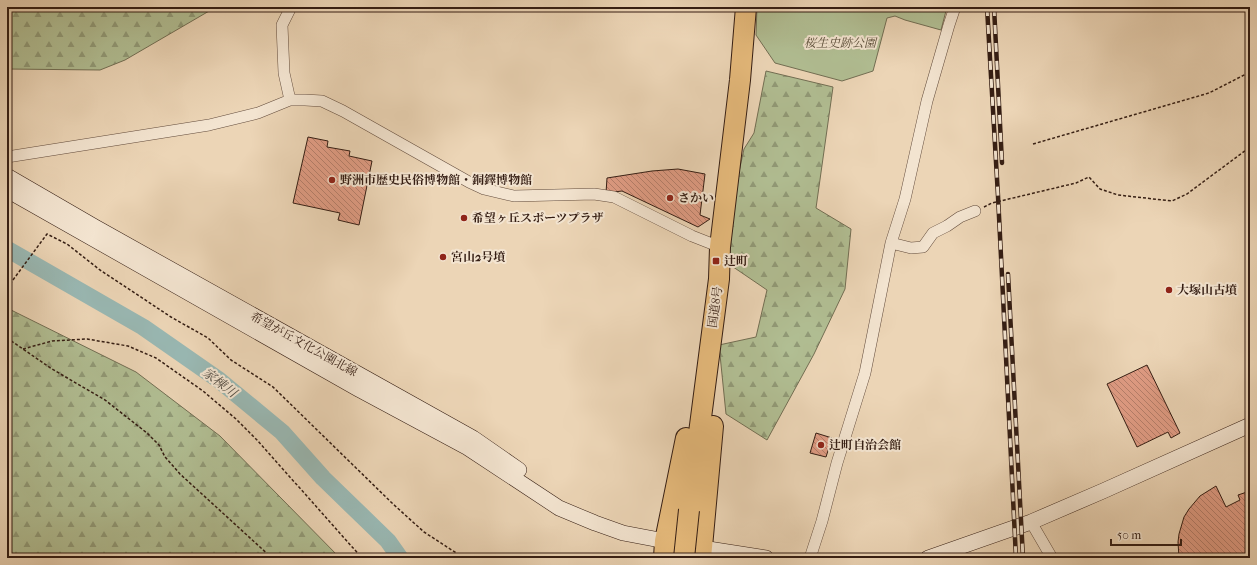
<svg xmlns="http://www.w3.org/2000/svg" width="1257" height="565" viewBox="0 0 1257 565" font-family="'IM FELL French Canon','Noto Serif JP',serif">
<defs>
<pattern id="forest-firs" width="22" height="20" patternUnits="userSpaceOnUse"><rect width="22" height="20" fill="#b1be93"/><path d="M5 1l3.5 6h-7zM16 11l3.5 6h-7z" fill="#919a77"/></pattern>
<pattern id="building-back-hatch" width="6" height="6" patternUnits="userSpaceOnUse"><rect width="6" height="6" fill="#e09c84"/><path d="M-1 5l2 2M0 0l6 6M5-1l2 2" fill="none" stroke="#b67f6b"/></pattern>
</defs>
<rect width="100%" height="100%" fill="#ecd5b6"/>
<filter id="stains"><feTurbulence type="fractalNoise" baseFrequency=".005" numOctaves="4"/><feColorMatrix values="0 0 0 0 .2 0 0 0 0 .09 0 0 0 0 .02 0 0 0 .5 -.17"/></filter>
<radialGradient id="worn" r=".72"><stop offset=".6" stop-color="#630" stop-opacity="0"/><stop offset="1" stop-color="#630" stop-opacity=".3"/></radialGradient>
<path fill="url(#forest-firs)" stroke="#726e53" d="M7 7H216L125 60 100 70 7 69Z
M766 71 833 87 816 208 851 229 845 289 814 354 767 440 726 414 719 345 756 337 767 290 720 258 744 149 754 133Z
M7 308 136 372 220 436 340 558H7Z"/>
<path fill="#b1be93" stroke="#726e53" d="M757 7H947L941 30 905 20 895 16 887 18 873 71 842 81 775 63 756 35Z"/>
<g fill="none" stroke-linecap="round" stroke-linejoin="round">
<path stroke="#99b8b3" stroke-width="17" d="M7 249 143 327 219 380 282 432 323 478 388 541 400 558"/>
</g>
<path fill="url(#building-back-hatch)" stroke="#341d13" d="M308 137 328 141 327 147 350 151 349 156 372 161 359 225 338 220 340 213 293 203Z
M678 169 705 174 700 215 710 219 698 227 622 191 606 193 607 178 652 171Z
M1147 365 1180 433 1171 438 1168 432 1137 447 1107 384Z
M816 433 832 438 826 457 810 453Z
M1216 486 1226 507 1240 500 1238 495 1250 491V558H1179L1178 542 1179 534 1184 517 1189 509 1200 496Z"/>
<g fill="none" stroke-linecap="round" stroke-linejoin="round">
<defs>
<path id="street" d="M290 100 284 73 282 25 291 7
M7 157 209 125 258 113 290 100H305L322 101 343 111 469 182 484 189 514 196 594 194 614 197 692 236 720 247
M891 243 911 248 923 247 933 233 947 226 960 217 975 211
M1031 522 1052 558
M810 558 822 521 837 463 865 373 891 243 905 199 927 101 949 25 955 7"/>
<path id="secondary" d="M7 176 95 227 473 438 519 470
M7 190 360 390 468 448 559 508 595 523 623 533 702 548 766 558
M928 558 1031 522 1103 491 1250 425"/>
<path id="highway" d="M689 510 719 279 720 247 740 80 746 7
M664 558 665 541 686 438
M701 558 713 426"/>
</defs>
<use href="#street" stroke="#624b3c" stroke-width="12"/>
<use href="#secondary" stroke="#341d13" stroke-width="16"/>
<use href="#highway" stroke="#341d13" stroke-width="22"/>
<path stroke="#341d13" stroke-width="1.5" stroke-dasharray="3 2" stroke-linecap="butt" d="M1033 144 1209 93 1250 72
M984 207 992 203 1076 183 1089 177 1100 189 1118 195 1172 201 1187 194 1250 147
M7 288 47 234 67 244 100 270 171 317 208 338 231 360 273 387 393 504 424 532 464 558
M7 338 52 369 105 400 147 433 159 445 165 457 180 474 272 558
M23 349 52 341 87 339 128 346 156 358 203 391 236 419 257 440 362 558"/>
<use href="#street" stroke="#f3e4d0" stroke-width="11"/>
<use href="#secondary" stroke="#f3e4d0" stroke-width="15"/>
<use href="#highway" stroke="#e6ba7b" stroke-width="20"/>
<defs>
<path id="rail" d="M987 7 998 196 1016 558
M994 7 1002 163
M1008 274 1023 558"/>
</defs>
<use href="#rail" stroke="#341d13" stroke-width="4.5"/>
<use href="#rail" stroke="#f3e4d0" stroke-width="3" stroke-dasharray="9" stroke-linecap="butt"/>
<defs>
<path id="highway-bridge" d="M684 558 689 510"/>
</defs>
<use href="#highway-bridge" stroke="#341d13" stroke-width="22" stroke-linecap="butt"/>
<use href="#highway-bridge" stroke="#e6ba7b" stroke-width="20"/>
</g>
<g fill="#8f2418" stroke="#f3e4d0" stroke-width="1.5">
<circle cx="332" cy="180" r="4"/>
<circle cx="670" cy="198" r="4"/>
<circle cx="464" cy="218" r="4"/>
<circle cx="443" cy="257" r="4"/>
<rect x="712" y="257" width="8" height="8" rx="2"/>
<circle cx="1169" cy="290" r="4"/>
<circle cx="821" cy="445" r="4"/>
</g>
<g text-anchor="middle" stroke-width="4" stroke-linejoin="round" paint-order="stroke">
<g font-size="12" font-style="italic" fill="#5a4d39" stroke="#f3e4d0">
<text x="840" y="47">桜生史跡公園</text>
</g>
<g font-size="12" font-weight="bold" fill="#341d13" stroke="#f3e4d0" text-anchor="start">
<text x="340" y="184">野洲市歴史民俗博物館・銅鐸博物館</text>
<text x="678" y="202">さかい</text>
<text x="472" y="222">希望ヶ丘スポーツプラザ</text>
<text x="451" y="261">宮山2号墳</text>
<text x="724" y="265">辻町</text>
<text x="1177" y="294">大塚山古墳</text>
<text x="829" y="449">辻町自治会館</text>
</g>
<g font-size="12" fill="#341d13" stroke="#f3e4d0">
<text transform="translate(715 307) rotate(-82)" y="4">国道8号</text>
<text transform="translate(304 344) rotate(29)" y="4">希望が丘文化公園北線</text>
</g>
<g font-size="13" font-style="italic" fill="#524c43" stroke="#f3e4d0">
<text transform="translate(220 382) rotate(37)" y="5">家棟川</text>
</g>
</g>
<rect width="1257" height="565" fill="none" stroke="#ecd5b6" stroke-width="24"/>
<rect x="8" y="8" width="1241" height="549" fill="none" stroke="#341d13" stroke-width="2"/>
<rect x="12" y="12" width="1233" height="541" fill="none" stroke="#341d13"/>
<path d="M1111 539v6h70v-6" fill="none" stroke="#341d13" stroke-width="2"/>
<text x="1117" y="539" font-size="12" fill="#341d13" stroke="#f3e4d0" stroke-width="3" paint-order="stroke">50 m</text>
<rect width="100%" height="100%" filter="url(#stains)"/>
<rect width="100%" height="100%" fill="url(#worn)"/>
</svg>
